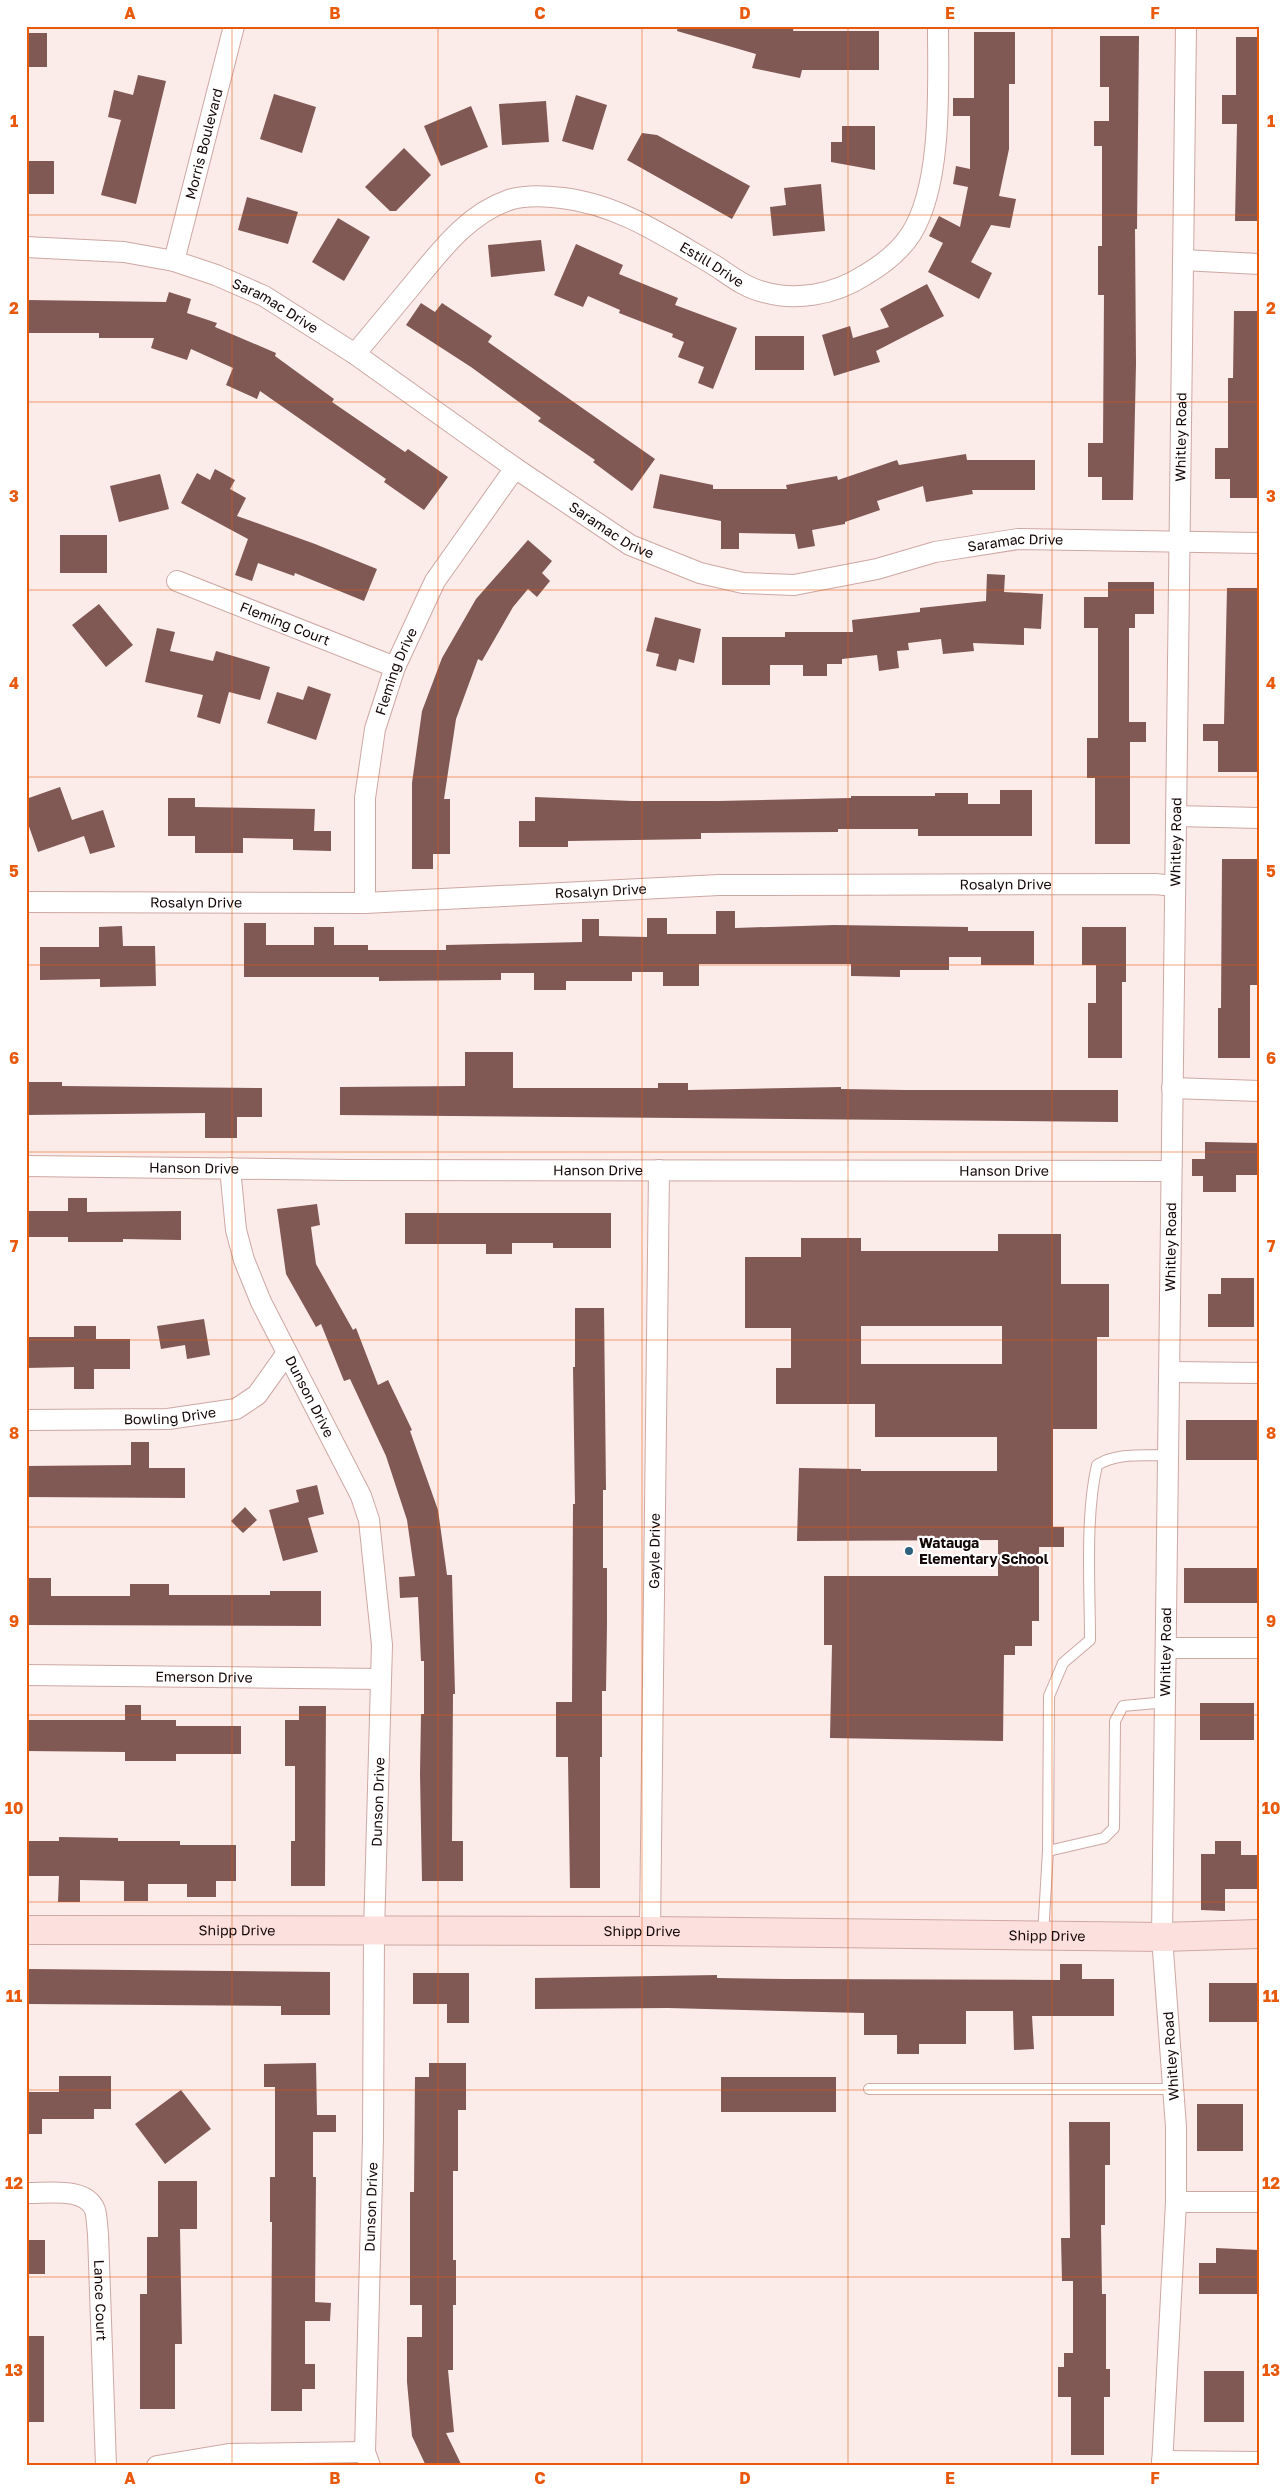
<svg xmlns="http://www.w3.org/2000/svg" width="1285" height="2492" viewBox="0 0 1285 2492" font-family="'Golos Text',sans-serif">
<rect width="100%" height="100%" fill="#fbebe9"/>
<path fill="#805854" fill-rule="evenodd" d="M678 26H794L793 31H879V70H802L800 78 752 68 756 54 677 31Z
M974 32H1015V84H1009V149L999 196 1016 199 1010 228 991 225 971 262 992 273 979 299 928 272 943 243 929 236 939 216 960 227 968 187 953 184 956 166 970 169V116H953V98H974Z
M26 33H47V67H26Z
M1100 36H1139L1137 229H1135L1136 364 1133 500H1102V477H1088V443H1103L1104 295H1098V246H1102V146H1094V121H1109V87H1100Z
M1236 37H1259V221H1235L1237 124H1222V95H1236Z
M138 75 166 81 136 204 101 195 121 120 108 117 114 90 133 95Z
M274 94 316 107 302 153 260 139Z
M576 95 607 105 593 150 562 141Z
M546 101 549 142 502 145 499 104Z
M471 106 488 147 441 166 424 126Z
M842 126H875V170L831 162V142H842Z
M642 133 657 135 750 186 732 219 627 160Z
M404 148 431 175 396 211H390L365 187Z
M26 161H54V194H26Z
M821 184 825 231 773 236 770 207 786 205 784 188Z
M247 197 298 212 288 244 238 230Z
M338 218 370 237 344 281 312 262Z
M541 240 545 271 491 277 488 245Z
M576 244 623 265 619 274 678 298 675 305 737 328 713 389 698 383 704 367 678 357 684 342 672 337 673 334 619 313 620 310 588 296 583 307 554 295Z
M927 284 944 316 876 351 880 362 834 376 822 335 850 326 853 338 889 327 880 309Z
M169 292 191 299 187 313 217 323 215 327 276 353 275 356 334 399 332 402 405 452 408 449 448 477 424 510 384 482 386 479 260 391 257 399 226 385 233 368 191 349 187 360 151 348 154 338H99V333H27V300L166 302Z
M421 303 435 312 442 303 492 336 488 342 655 459 632 491 593 462 595 460 538 421 541 418 471 367 406 325Z
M1234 311H1259V498H1230V479H1215V448H1228V378H1233Z
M755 336H804V370H755Z
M966 454 967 460H1035V490H972L973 494 926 502 923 486 877 501 880 510 845 522V524L812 530 815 546 798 549 795 534 739 533V549H721V521L653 508 660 474 713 485V489H787L786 485 837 476 838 480 897 460 899 465Z
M215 469 235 480 230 489 246 498 237 516 315 544 377 569 364 601 295 573 294 576 258 563 252 581 235 575 248 539 181 503 197 473 210 480Z
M160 474 169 509 119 522 110 486Z
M60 535H107V573H60Z
M528 540 552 561 542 573 550 581 537 597 528 589 513 607 482 661 478 659 456 719 444 799H450V854H433V869H412V783L422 711 442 658 476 599Z
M987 574 1005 575 1004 592 1043 594 1041 629 1024 628V645L973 643 974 651 943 654 941 639 908 643 909 650 897 651 899 668 879 671 877 655 842 659V664H827V676H803V665H770V685H722V637H785V632H853L852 620 920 612V608L986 601Z
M1108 582H1154V614H1135V628H1129V722H1146V742H1130V844H1095V778H1087V738H1098V628H1084V597H1108Z
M1227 588H1259V772H1218V741H1203V724H1224Z
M99 604 133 645 106 667 72 625Z
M655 617 701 629 694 663 679 659 676 671 656 666 659 654 646 651Z
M157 628 175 632 170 651 213 661 216 651 270 667 260 700 229 692 220 724 197 717 203 695 145 682Z
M308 686 331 694 316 740 267 723 277 692 303 700Z
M60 787 72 820 103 810 115 847 90 854 84 836 38 852 26 818V799Z
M1000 790H1032V836H918V829H838V832L701 833V839L568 841V847H519V821H535V797L632 801H718L851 798V796H935V793H968V804H1000Z
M168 798H195V807L315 809 314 831H331V851L293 850V839L243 838V853H195V836H168Z
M1222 859H1257L1259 985H1250V1058H1218V1008H1221Z
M716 911H735V928L834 925 968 927V931H1034V965H981V957H949V970H900V977L851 976V964H699V986H663V972H632V981H566V990H534V973H501V980L379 981V977H244V923H266V945H314V927H334V945H368V950H446V945L582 942V919H599V936L647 937V918H667V934H716Z
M122 926 123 946H155L156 986 100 987V979L40 980V947H99V927Z
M1082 927H1126V982H1122V1058H1088V1003H1096V965H1082Z
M465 1052H513V1088H658V1083H688V1090L841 1087V1089L906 1090H1118V1122L340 1115V1087L465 1086Z
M26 1082H62V1086L262 1088V1117H237V1138H205V1113L26 1115Z
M1205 1142 1259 1143V1175H1236V1192H1203V1176H1192V1159H1205Z
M68 1198H87V1212L181 1211V1240L123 1239V1242H68V1237H26V1211H68Z
M317 1204 320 1225 311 1227 316 1264 353 1330 356 1328 378 1385 388 1380 412 1430 410 1431 438 1510 447 1575H452L455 1694H453L452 1841H463V1881H422L420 1774 421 1714H424V1661H421L418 1597 400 1598 399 1577 415 1576 407 1520 386 1456 350 1379 344 1381 321 1324 316 1327 286 1274 277 1209Z
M405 1213H611V1248H553V1243H512V1254H486V1244H405Z
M998 1234H1061V1284H1109V1337H1097V1429H1053V1527H1064V1547H1039V1621H1032V1646H1015V1655H1004L1003 1741 830 1738 832 1645H824V1576H998V1540L797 1541 799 1468 861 1469V1471H997V1437H875V1404H776V1368H791V1328H745V1257H801V1238H861V1251H998ZM861 1326H1002V1364H861Z
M1221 1278H1254V1327H1208V1294H1221Z
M575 1308H604L606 1490H603V1568H607V1624L606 1691H602V1757H600V1888H570L568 1757H556V1702H572L573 1504H575L573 1367H575Z
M204 1319 210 1355 187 1359 185 1345 161 1349 157 1326Z
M74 1326H96V1339H130V1369H94V1389H74V1367L26 1368V1337H74Z
M1186 1420H1259V1460H1186Z
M131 1442H149V1468H185V1498L26 1497V1466L131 1465Z
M317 1485 324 1514 308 1518 318 1552 283 1561 269 1510 299 1502 296 1490Z
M245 1507 257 1520 243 1533 231 1521Z
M1184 1568H1259V1603H1184Z
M26 1578H51V1596H130V1584H169V1595H270V1591H321V1626L26 1625Z
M1200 1703H1254V1740H1200Z
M125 1705H141V1720H176V1726H241V1754H176V1761H125V1752L26 1751V1720H125Z
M299 1706H326L325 1886H291V1841H295V1766H285V1720H299Z
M59 1837 118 1838V1841H180V1845H236V1881H216V1897H187V1884H148V1901H124V1881L80 1880V1902H58L59 1876H26V1841H59Z
M1215 1841H1241V1855H1258V1889H1225V1911L1201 1910V1854H1215Z
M1060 1964H1082V1979H1114V2016H1032L1034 2049 1014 2050 1013 2011H966V2044H919V2054H897V2035H864V2013L668 2008 535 2009V1978L717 1975V1978L786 1979 1060 1980Z
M29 1969 330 1972V2015H281V2006L29 2004Z
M413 1973H469V2023H447V2004H413Z
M1209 1983H1259V2022H1209Z
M316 2063 317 2115H336V2132H313V2177H316L315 2302 331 2303 330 2321H305V2364H315V2389H302V2411H271L272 2222H270V2177H275V2087H264V2064Z
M429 2063H466V2110H458V2171H453V2260H456V2305H453V2370H448L454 2432 446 2433 462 2466H426L412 2436 407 2382V2337H422V2305H410V2192H414L415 2077H429Z
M59 2076H111V2109H94V2119H42V2134H26V2092H59Z
M721 2077H836V2112H721Z
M181 2090 211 2129 165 2164 135 2124Z
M1197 2104H1243V2151H1197Z
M1069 2122H1110V2165H1105V2225H1101L1102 2294H1106V2369H1110V2397H1104V2455H1071V2397H1058V2367H1064V2353H1073V2281H1062L1061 2238H1070Z
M158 2181H197V2229H180L182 2344H175V2409H140V2294H147V2237H158Z
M26 2240H45V2274H26Z
M1216 2248 1259 2250V2294H1199V2263H1216Z
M26 2336H44V2422H26Z
M1204 2371H1244V2422H1204Z"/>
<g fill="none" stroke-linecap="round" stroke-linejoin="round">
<defs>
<path id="lane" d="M1048 1851 1049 1696 1063 1663 1090 1640C1090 1588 1085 1516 1097 1465 1118 1452 1145 1456 1169 1455
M1043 1935 1048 1851 1104 1838 1114 1828 1115 1721 1123 1706 1167 1702
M869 2089H1173"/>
<g id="street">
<path id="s1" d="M26 247 124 252 174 261 216 275 264 296 355 354 515 468 630 545 700 573 743 583 794 585 877 569 935 552 1018 539 1259 543"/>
<path d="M1183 260 1259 264"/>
<path id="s2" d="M174 261 234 26"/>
<path id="s3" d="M355 354C375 330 395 306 414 283 441 250 468 214 509 200 525 195 546 196 562 198 618 204 666 237 714 265 728 274 744 287 760 291 795 302 834 295 865 275 882 265 900 251 911 234 943 183 938 86 938 26"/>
<path id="s4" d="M177 581 395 667"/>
<path d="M1176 816 1259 818"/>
<path id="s5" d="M26 902 365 903 719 885 1155 884 1175 886"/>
<path id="s6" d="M365 903V798L375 729 395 667 435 581 515 468"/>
<path d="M1172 1088 1259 1091"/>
<path id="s7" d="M26 1166 346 1170 1171 1171"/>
<path id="s8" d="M230 1168 236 1230 244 1260 261 1302 361 1496 369 1520 382 1645 374 1932 373 2139 365 2452 370 2466"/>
<path d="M1170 1372 1259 1373"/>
<path id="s9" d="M26 1420 168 1419 236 1409 257 1395 287 1353"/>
<path d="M1168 1648H1259"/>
<path id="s10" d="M26 1675 381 1679"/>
<path id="s11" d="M650 1931 659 1170"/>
<path id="s12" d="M26 2193C46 2194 86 2186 95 2210 97 2217 97 2226 98 2234L106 2466"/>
<path d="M1176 2202H1259"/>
<path d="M1162 2461 1259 2462"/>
<path d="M157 2466 229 2454 365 2452"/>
<path id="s13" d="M1162 2466 1176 2202V2127L1162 1937 1186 26"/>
</g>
<g id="secondary">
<path id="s14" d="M26 1930 650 1931 1162 1937 1259 1934"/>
</g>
</defs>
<use href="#lane" stroke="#cea8a3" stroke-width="12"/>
<use href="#street" stroke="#cea8a3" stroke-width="22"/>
<use href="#secondary" stroke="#cea8a3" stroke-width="30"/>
<use href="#lane" stroke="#fff" stroke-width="10"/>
<use href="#street" stroke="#fff" stroke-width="20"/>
<use href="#secondary" stroke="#fce0dd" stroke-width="28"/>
</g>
<path fill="none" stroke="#e8590c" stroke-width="1" stroke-opacity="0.55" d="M232 26V2466M438 26V2466M642 26V2466M848 26V2466M1052 26V2466M26 215H1259M26 402H1259M26 590H1259M26 777H1259M26 965H1259M26 1152H1259M26 1340H1259M26 1527H1259M26 1715H1259M26 1902H1259M26 2090H1259M26 2277H1259"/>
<circle fill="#2d607d" stroke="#fff" stroke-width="2" cx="909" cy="1551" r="5"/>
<g text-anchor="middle" stroke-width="4.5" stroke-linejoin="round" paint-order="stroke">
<g font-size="14" fill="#140707" stroke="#fff">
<text dy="5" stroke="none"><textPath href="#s2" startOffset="121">Morris Boulevard</textPath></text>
<text dy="5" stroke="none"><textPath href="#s3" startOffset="439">Estill Drive</textPath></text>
<text dy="5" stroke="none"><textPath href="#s1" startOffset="260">Saramac Drive</textPath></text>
<text dy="5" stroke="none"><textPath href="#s13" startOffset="2030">Whitley Road</textPath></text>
<text dy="5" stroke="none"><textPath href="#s1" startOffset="665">Saramac Drive</textPath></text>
<text dy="5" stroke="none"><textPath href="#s1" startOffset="1085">Saramac Drive</textPath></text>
<text dy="5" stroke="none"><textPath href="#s4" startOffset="116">Fleming Court</textPath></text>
<text dy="5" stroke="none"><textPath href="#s6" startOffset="236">Fleming Drive</textPath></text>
<text dy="5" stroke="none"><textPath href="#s13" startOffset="1625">Whitley Road</textPath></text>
<text dy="5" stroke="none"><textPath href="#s5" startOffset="980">Rosalyn Drive</textPath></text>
<text dy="5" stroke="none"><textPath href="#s5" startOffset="575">Rosalyn Drive</textPath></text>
<text dy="5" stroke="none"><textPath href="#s5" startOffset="170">Rosalyn Drive</textPath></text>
<text dy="5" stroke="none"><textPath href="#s7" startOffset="168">Hanson Drive</textPath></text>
<text dy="5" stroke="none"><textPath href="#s7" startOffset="572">Hanson Drive</textPath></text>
<text dy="5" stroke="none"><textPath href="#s7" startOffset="978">Hanson Drive</textPath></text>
<text dy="5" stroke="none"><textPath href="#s13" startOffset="1220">Whitley Road</textPath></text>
<text dy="5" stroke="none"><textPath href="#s8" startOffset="245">Dunson Drive</textPath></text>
<text dy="5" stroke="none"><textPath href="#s9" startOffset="144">Bowling Drive</textPath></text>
<text dy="5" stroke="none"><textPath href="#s11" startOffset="380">Gayle Drive</textPath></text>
<text dy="5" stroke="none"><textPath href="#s13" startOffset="815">Whitley Road</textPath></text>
<text dy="5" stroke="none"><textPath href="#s10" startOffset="178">Emerson Drive</textPath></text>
<text transform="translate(378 1802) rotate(-88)" y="5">Dunson Drive</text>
<text dy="5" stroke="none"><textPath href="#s14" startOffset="211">Shipp Drive</textPath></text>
<text dy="5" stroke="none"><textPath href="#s14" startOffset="616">Shipp Drive</textPath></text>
<text dy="5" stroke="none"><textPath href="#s14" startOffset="1021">Shipp Drive</textPath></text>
<text transform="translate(1171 2056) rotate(-94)" y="5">Whitley Road</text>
<text transform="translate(371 2207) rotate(-88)" y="5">Dunson Drive</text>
<text dy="5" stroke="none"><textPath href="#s12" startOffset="166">Lance Court</textPath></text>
</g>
<g font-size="14" font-weight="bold" fill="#140707" stroke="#fff" text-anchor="start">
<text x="919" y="1548">Watauga<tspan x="919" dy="16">Elementary School</tspan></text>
</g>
</g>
<rect width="1285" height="2492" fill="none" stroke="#ffffff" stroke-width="55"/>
<rect x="28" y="28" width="1230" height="2436" fill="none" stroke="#e8590c" stroke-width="2"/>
<g font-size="16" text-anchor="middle" font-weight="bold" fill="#e8590c">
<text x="130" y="19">A</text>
<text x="335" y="19">B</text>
<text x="540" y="19">C</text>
<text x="745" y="19">D</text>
<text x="950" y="19">E</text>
<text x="1155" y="19">F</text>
<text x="14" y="127">1</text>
<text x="1271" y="127">1</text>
<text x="14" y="314">2</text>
<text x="1271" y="314">2</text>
<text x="14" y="502">3</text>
<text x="1271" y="502">3</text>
<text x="14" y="689">4</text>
<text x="1271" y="689">4</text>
<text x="14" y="877">5</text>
<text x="1271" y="877">5</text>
<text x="14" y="1064">6</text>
<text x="1271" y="1064">6</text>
<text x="14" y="1252">7</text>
<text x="1271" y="1252">7</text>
<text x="14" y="1439">8</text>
<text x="1271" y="1439">8</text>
<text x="14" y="1627">9</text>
<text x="1271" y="1627">9</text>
<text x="14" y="1814">10</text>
<text x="1271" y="1814">10</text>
<text x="14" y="2002">11</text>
<text x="1271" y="2002">11</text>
<text x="14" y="2189">12</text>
<text x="1271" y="2189">12</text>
<text x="14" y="2376">13</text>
<text x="1271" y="2376">13</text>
<text x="130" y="2484">A</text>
<text x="335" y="2484">B</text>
<text x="540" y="2484">C</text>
<text x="745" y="2484">D</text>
<text x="950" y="2484">E</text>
<text x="1155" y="2484">F</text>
</g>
</svg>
